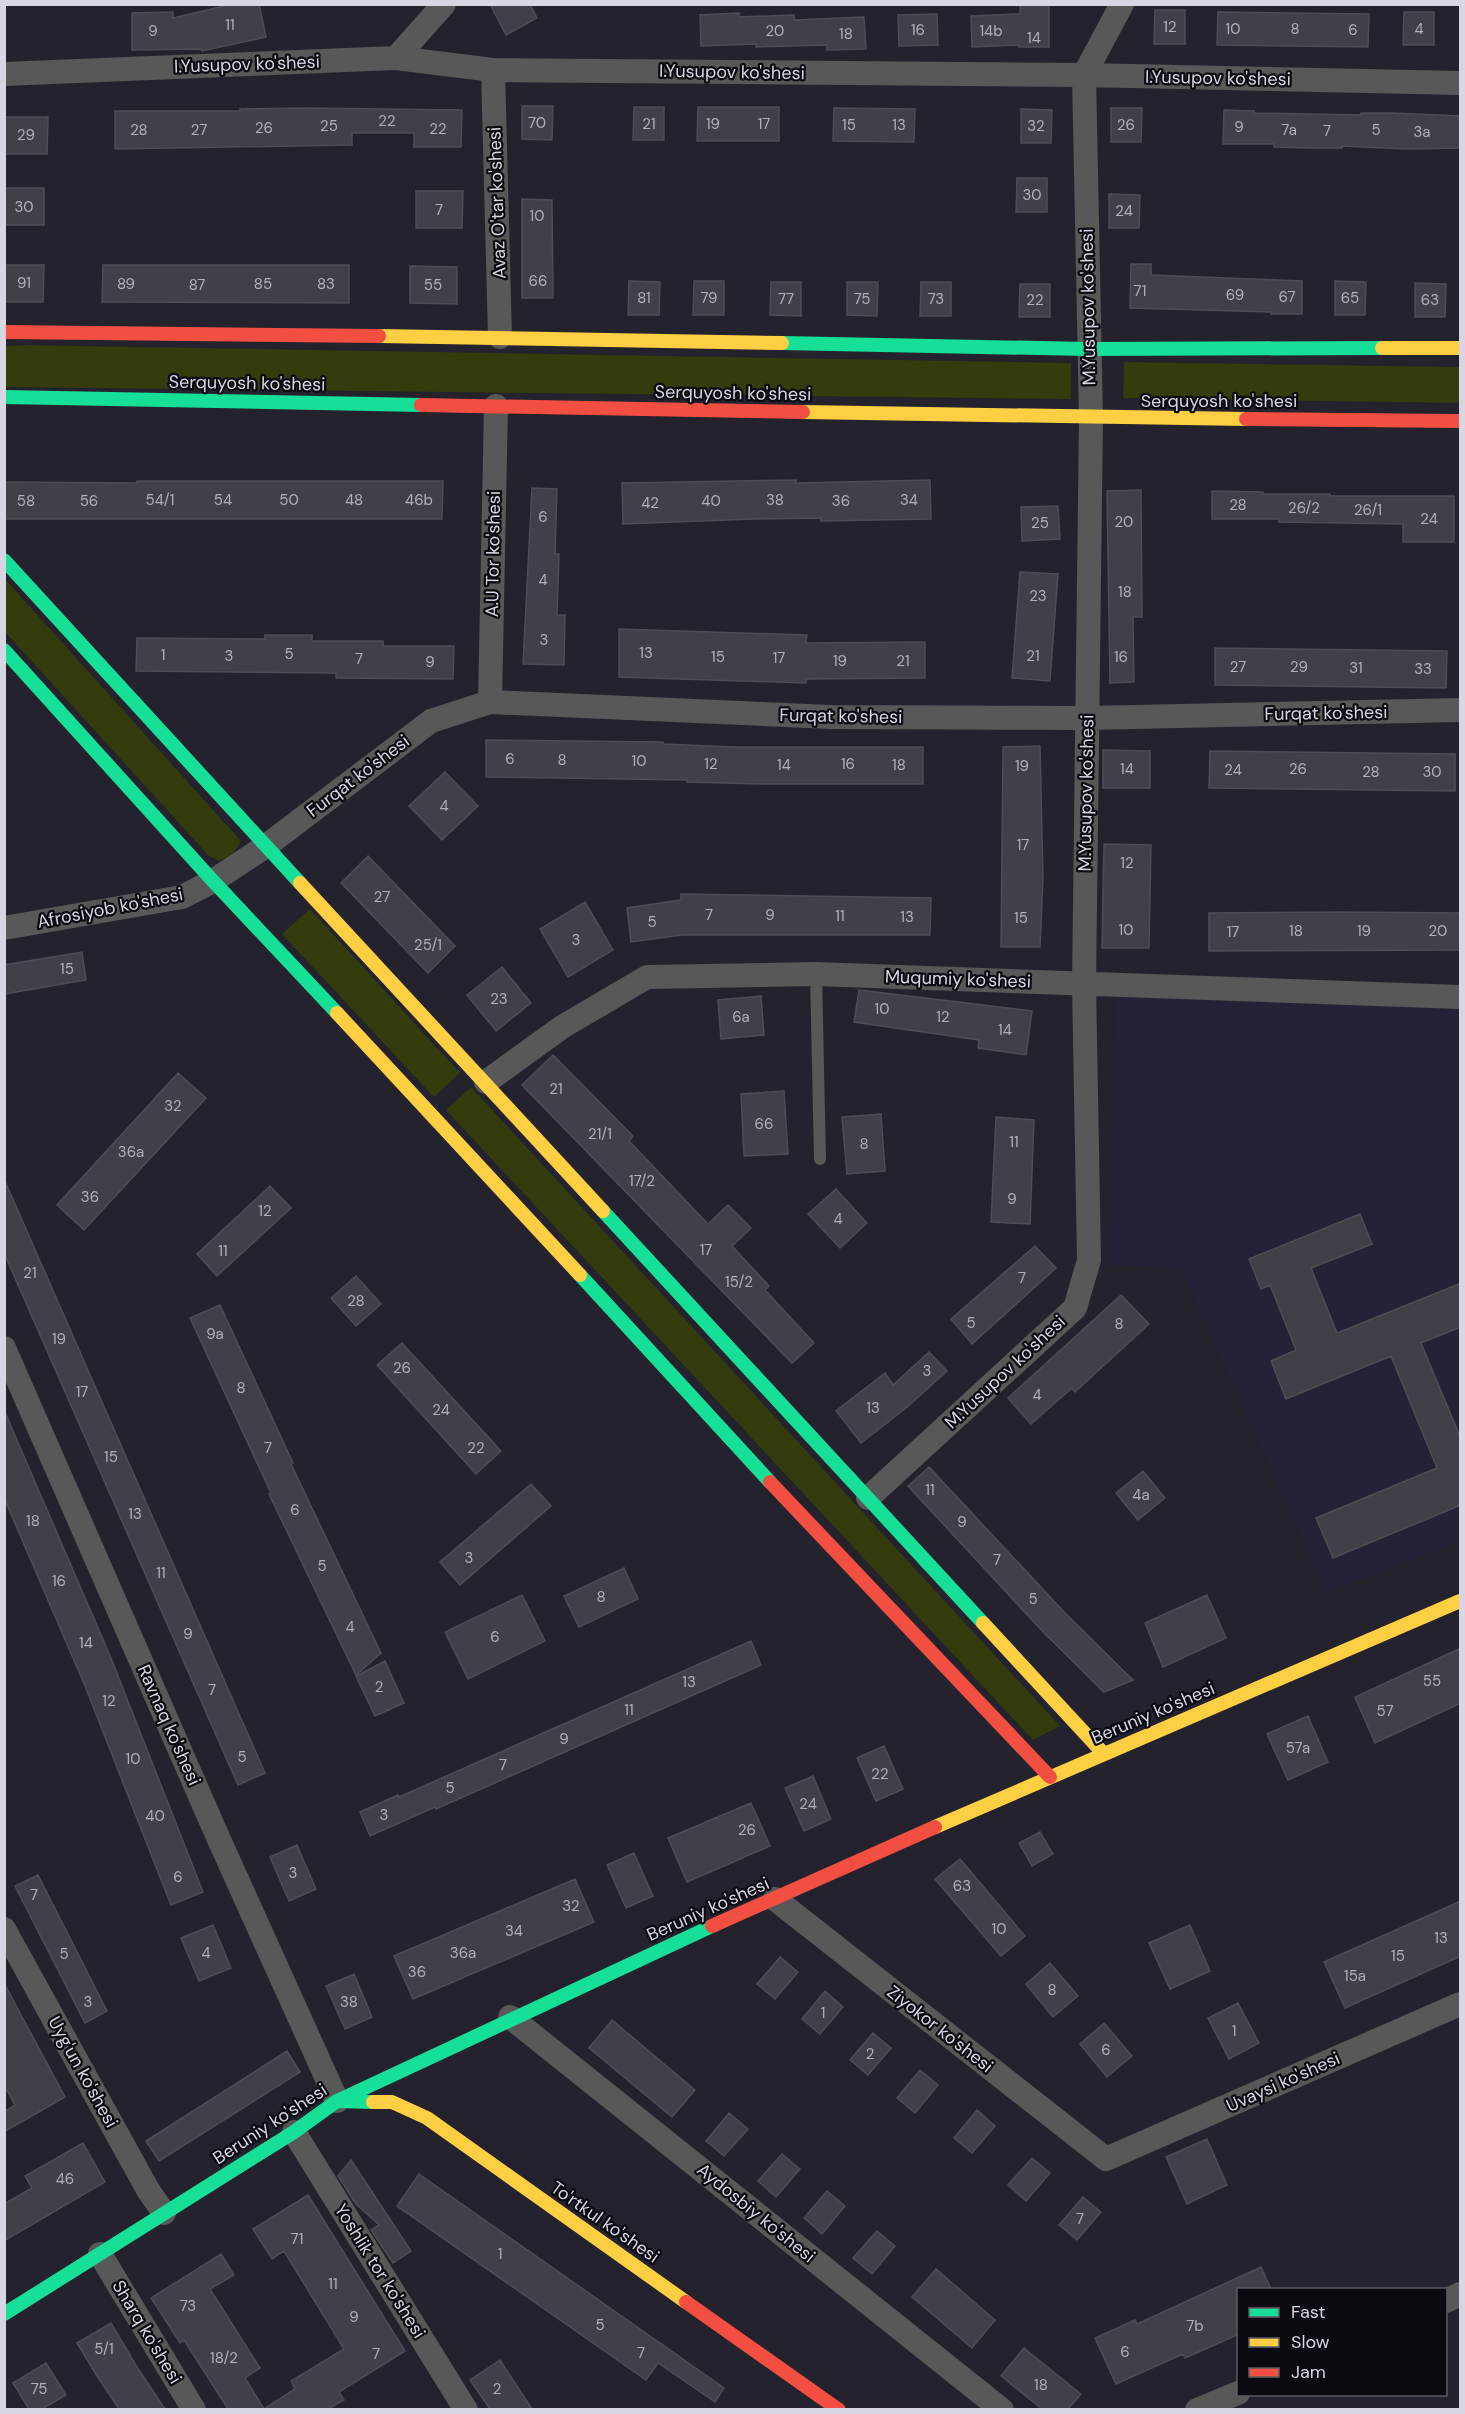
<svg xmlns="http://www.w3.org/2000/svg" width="1465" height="2414" viewBox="0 0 1465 2414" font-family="'DM Sans',sans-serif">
<rect width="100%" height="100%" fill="#24222c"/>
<path fill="#252237" d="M1116 994 1460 999V1541L1326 1593 1180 1268 1108 1265Z"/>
<path fill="#343b0d" d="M25 345 1071 363V399L5 387V346Z
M1124 362 1460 367V403L1123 398Z
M5 579 241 841C236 852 230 857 219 861L209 856 5 632Z
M310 909 460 1073 434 1097 282 934Z
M471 1087 1060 1726 1033 1740 446 1110Z"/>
<path fill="#414048" stroke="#4e4d55" stroke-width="1.5" d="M233 4H259L266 37 202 51 201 49 132 50V13L173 12V18Z
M490 4H530L537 18 506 35Z
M1020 4H1049V47H1019V45L972 47 971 16 1020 14Z
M1155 10H1185V44H1154Z
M1218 12 1369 14 1368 47 1217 45Z
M1404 12H1434V45H1403Z
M739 13V17L794 15V20L864 17 866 49 827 50V45L756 47V44L701 46 700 15Z
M937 14 938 45 899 46 898 15Z
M522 106H553L552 140 522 139Z
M634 107H664V140H633Z
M698 107H779V141H697Z
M306 108 462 110 461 147H414V133H352V145L115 149V111H240V109Z
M834 108 915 109 914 142 833 141Z
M1111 108H1142L1141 142H1111Z
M1021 109 1052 110 1051 143H1021Z
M1224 110 1254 111V113L1361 115V113H1392L1461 116V148L1407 149 1342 146V148H1311L1274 147V144H1223Z
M4 117H48L47 154H4Z
M1017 178H1047V212H1016Z
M4 188H44V225H4Z
M416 191H463L462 228H416Z
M1109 194 1140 195 1139 228H1109Z
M522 199 552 200 553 298H522Z
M1131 264H1151V275L1302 281V314H1271V312L1130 308Z
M4 265H44L43 302H4Z
M103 265H349V303L102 302Z
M410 266 457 267V304L410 303Z
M629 281 660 282 659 315H628Z
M694 281H724V315H693Z
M1335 281 1366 282 1365 315H1335Z
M771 282H801V316L770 315Z
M847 282H878L877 316 847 315Z
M921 282H951V316H920Z
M1415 283 1446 284 1445 317H1415Z
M1020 284H1050V317H1019Z
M796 480V483L930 480 931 519 821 521V518L754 519 623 524 622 483Z
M137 481H443L442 519H4V482L137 483Z
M532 488 557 489 555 554H559L557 615H565L564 665 523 664Z
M1141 490 1142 617H1133L1134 682 1110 683 1107 491Z
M1212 491 1263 492V494H1330V496H1454V542H1403V524L1279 522V519H1212Z
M1058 506 1060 539 1022 541 1021 507Z
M1020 572 1058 574 1050 681 1012 678Z
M619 629 807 635 806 643 925 642V678L806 679V683L619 677Z
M265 635H312V641H383V646H454L453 679 336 678V673L136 671 137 638 265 639Z
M1215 648 1447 651 1446 688 1215 685Z
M486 740 663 742V744L734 747H923V784H760L687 782V780L486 777Z
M1040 746 1043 878 1040 947H1001L1003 747Z
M1103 750 1150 751V788H1103Z
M1210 751 1455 754V791L1209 788Z
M445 772 478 806 442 840 409 806Z
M1104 844 1151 845 1149 948H1102Z
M368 856 455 946 428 973 341 883Z
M681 894 931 898 930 935H682L631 942 627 908 681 900Z
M585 902 613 950 568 977 540 929Z
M1341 912 1461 913V950L1209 951V913Z
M82 952 86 980 4 994V965Z
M502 967 531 1003 496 1031 467 995Z
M859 990 1032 1011 1026 1055 978 1048 979 1040 854 1022Z
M761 996 764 1035 721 1039 718 1000Z
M553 1055 633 1136 629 1141 708 1224 728 1205 751 1228 732 1246 769 1286 765 1290 814 1343 792 1363 522 1085Z
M178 1073 206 1098 84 1230 57 1205Z
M784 1091 788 1154 744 1156 741 1094Z
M881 1114 885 1171 847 1174 842 1117Z
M996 1117 1034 1120 1030 1224 991 1222Z
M4 1179 265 1773 238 1785 4 1253Z
M270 1186 291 1208 217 1276 197 1254Z
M836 1189 867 1223 840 1248 808 1214Z
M1360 1214 1372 1244 1311 1268 1337 1333 1461 1283V1327L1421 1343 1461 1439V1505L1333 1558 1316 1518 1437 1468 1391 1356 1286 1399 1271 1361 1296 1350 1270 1285 1261 1289 1249 1259Z
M1035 1246 1056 1268 972 1344 951 1319Z
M356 1276 381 1304 356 1326 331 1298Z
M1121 1295 1149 1324 1075 1392 1072 1388 1031 1424 1008 1398Z
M220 1305 293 1463 291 1464 381 1653 356 1675 269 1494 271 1493 190 1318Z
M402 1343 501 1451 476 1474 377 1365Z
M929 1352 947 1371 906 1408 861 1443 836 1411 885 1373 893 1385Z
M4 1410 111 1658 203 1892 171 1905 85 1686 4 1498Z
M929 1467 1066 1614 1133 1680 1104 1692 1044 1633 908 1486Z
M1143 1471 1165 1498 1138 1520 1116 1493Z
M531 1484 551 1506 460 1585 440 1562Z
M624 1568 638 1599 579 1627 564 1596Z
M522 1595 545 1641 468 1679 445 1632Z
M1207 1595 1226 1638 1163 1667 1145 1623Z
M751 1641 761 1665 436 1809 435 1807 370 1836 360 1812 398 1795 399 1797Z
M1461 1648V1703L1375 1743 1355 1697Z
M385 1661 404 1703 375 1716 356 1676Z
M1308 1716 1328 1762 1288 1780 1267 1734Z
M884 1746 903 1789 876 1801 857 1758Z
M813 1776 831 1819 804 1831 785 1788Z
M751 1803 770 1846 687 1882 668 1838Z
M1040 1832 1053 1854 1032 1866 1019 1843Z
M297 1845 316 1889 289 1901 270 1857Z
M634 1853 653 1896 626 1908 607 1865Z
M960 1859 1025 1936 1001 1956 935 1879Z
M38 1875 107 2011 85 2023 15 1886Z
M575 1879 594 1922 413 1999 394 1956Z
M1461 1901V1956L1345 2008 1324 1962Z
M213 1925 231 1968 199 1981 181 1938Z
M1190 1925 1210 1971 1170 1989 1149 1943Z
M780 1957 798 1972 775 1999 757 1984Z
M1050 1963 1078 1996 1053 2017 1026 1984Z
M354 1974 372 2017 345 2029 326 1986Z
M4 1983 65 2097 4 2132V2112L15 2105 4 2085Z
M825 1991 843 2007 820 2034 802 2019Z
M1238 2003 1259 2043 1229 2059 1208 2018Z
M612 2020 695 2090 672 2117 589 2048Z
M1104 2023 1132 2056 1107 2077 1080 2044Z
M873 2033 891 2048 868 2075 850 2060Z
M287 2051 300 2072 159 2161 146 2141Z
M920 2070 938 2085 915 2113 897 2098Z
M977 2110 995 2126 972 2153 954 2138Z
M729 2113 748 2129 724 2156 706 2141Z
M1207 2139 1227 2185 1187 2204 1166 2157Z
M83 2143 105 2182 4 2241V2204L32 2188 25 2176Z
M782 2154 800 2169 776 2197 758 2181Z
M1032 2158 1050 2173 1026 2201 1008 2185Z
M351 2160 411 2251 393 2263 371 2230 379 2225 356 2204 338 2176Z
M419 2174 724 2388 715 2402 658 2363 646 2380 397 2206Z
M827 2191 845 2206 822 2234 804 2218Z
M308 2195 405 2351 339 2392 344 2400 328 2409H228L184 2340 180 2343 151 2298 221 2254 234 2275 210 2289 260 2368 245 2378 264 2409 295 2389 291 2381 344 2349 284 2251 272 2259 253 2229Z
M1083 2197 1101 2212 1077 2240 1059 2225Z
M877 2231 895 2246 872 2274 853 2258Z
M1261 2267 1271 2289H1239V2334L1185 2358 1183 2354 1116 2384 1095 2338 1135 2320 1137 2324Z
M936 2269 995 2320 972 2348 912 2297Z
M111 2323 137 2367 165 2409H119L97 2376 77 2343Z
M1024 2348 1081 2394 1068 2409H1042L1001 2376Z
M500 2360 532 2409H490L470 2380Z
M46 2363 66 2395 42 2409H29L13 2383Z"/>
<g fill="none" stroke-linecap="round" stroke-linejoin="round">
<path stroke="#575857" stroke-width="12" d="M816 974 820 1159"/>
<path stroke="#575857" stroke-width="24" d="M396 58 444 4
M493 70 500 337
M4 74 396 58 493 70 1084 75 1460 83
M490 702 496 406
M4 928 182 897 213 881 266 846 431 721 490 702 831 717 1088 718 1460 710
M486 1082 562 1027 647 977 816 974 1460 997
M4 1348 217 1835 337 2101
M868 1498 1075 1308 1089 1260 1084 984 1091 418 1084 75 1122 4
M775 1899 1106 2159 1460 2004
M4 1929 148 2190 164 2213
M510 2017 1002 2410
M294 2132 466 2410
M100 2254 194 2410
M1446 2301 1460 2294
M1197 2410 1238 2393"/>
<path stroke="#16e098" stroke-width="14" d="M782 343 1088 349 1382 348
M4 397 421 405
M4 560 300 883
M4 650 213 881 337 1013
M603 1211 983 1623
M580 1275 770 1482
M337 2101 712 1926
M4 2314 294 2132 337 2101 373 2102"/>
<path stroke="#ffcf43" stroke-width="14" d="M379 336 782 343
M1382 348H1460
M803 412 1246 419
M300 883 603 1211
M337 1013 580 1275
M983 1623 1104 1754
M935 1827 1460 1601
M373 2102H392L427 2118 686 2302"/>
<path stroke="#f24e42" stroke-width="14" d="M4 332 379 336
M421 405 803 412
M1246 419 1460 421
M770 1482 1050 1777
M712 1926 935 1827
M686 2302 839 2410"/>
</g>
<g text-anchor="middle" stroke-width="4.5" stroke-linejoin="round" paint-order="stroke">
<g font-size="15" fill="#b2b0bc">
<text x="230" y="30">11</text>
<text x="1170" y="32">12</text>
<text x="1233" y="34">10</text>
<text x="1295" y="34">8</text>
<text x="1419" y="34">4</text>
<text x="918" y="35">16</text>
<text x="1353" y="35">6</text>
<text x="153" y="36">9</text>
<text x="775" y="36">20</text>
<text x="991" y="36">14b</text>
<text x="846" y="39">18</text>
<text x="1034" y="43">14</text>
<text x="387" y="126">22</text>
<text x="537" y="128">70</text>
<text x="649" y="129">21</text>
<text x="713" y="129">19</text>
<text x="764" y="129">17</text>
<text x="849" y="130">15</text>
<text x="899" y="130">13</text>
<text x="1126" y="130">26</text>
<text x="329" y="131">25</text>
<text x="1036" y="131">32</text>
<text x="1239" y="132">9</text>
<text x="264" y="133">26</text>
<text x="438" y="134">22</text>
<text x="139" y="135">28</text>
<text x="199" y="135">27</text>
<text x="1289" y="135">7a</text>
<text x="1376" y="135">5</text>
<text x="1327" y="136">7</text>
<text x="1422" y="137">3a</text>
<text x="26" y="140">29</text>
<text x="1032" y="200">30</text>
<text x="24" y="212">30</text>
<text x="439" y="215">7</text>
<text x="1124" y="216">24</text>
<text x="537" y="221">10</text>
<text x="538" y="286">66</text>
<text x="24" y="288">91</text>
<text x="126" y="289">89</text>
<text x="263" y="289">85</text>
<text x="326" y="289">83</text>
<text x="197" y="290">87</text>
<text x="433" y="290">55</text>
<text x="1140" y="296">71</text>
<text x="1235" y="300">69</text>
<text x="1287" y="302">67</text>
<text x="644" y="303">81</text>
<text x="709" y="303">79</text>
<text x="1350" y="303">65</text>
<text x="786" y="304">77</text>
<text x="862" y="304">75</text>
<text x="936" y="304">73</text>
<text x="1035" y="305">22</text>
<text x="1430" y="305">63</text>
<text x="160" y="505">54/1</text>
<text x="223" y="505">54</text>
<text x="289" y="505">50</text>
<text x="354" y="505">48</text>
<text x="419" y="505">46b</text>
<text x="775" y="505">38</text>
<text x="909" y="505">34</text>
<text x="26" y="506">58</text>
<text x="89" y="506">56</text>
<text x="711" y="506">40</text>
<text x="841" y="506">36</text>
<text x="650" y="508">42</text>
<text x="1238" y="510">28</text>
<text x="1304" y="513">26/2</text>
<text x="1368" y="515">26/1</text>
<text x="543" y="522">6</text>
<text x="1429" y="524">24</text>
<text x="1124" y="527">20</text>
<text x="1040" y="528">25</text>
<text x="543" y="585">4</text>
<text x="1125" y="597">18</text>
<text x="1038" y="601">23</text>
<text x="544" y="645">3</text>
<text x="646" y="658">13</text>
<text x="289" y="659">5</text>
<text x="163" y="660">1</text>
<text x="229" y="661">3</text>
<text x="1033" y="661">21</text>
<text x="718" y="662">15</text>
<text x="1121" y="662">16</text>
<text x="779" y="663">17</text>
<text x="359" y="664">7</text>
<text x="840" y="666">19</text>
<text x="903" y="666">21</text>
<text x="430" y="667">9</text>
<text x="1238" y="672">27</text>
<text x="1299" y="672">29</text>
<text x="1356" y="673">31</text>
<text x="1423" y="674">33</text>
<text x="510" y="764">6</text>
<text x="562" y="765">8</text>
<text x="639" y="766">10</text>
<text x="711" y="769">12</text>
<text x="848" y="769">16</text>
<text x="784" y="770">14</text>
<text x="899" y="770">18</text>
<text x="1022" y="771">19</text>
<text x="1127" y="774">14</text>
<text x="1298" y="774">26</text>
<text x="1233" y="775">24</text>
<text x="1371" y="777">28</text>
<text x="1432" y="777">30</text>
<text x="444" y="811">4</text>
<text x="1023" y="850">17</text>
<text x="1127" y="868">12</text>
<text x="382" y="902">27</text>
<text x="709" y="920">7</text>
<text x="770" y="920">9</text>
<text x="840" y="921">11</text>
<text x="907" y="922">13</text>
<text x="1021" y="923">15</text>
<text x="652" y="927">5</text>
<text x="1126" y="935">10</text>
<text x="1296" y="936">18</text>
<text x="1364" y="936">19</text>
<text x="1438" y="936">20</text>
<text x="1233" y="937">17</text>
<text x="576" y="945">3</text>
<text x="428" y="950">25/1</text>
<text x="67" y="974">15</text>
<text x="499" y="1004">23</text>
<text x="882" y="1014">10</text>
<text x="741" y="1022">6a</text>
<text x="943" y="1022">12</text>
<text x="1005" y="1035">14</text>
<text x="556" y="1094">21</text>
<text x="173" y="1111">32</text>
<text x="764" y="1129">66</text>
<text x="600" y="1139">21/1</text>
<text x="1014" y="1147">11</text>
<text x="864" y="1149">8</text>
<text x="131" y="1157">36a</text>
<text x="642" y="1186">17/2</text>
<text x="90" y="1202">36</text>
<text x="1012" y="1204">9</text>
<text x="265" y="1216">12</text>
<text x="838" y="1224">4</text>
<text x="706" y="1255">17</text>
<text x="223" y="1256">11</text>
<text x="30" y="1278">21</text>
<text x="1022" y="1283">7</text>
<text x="739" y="1287">15/2</text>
<text x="356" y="1306">28</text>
<text x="971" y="1328">5</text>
<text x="1119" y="1329">8</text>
<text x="215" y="1339">9a</text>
<text x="59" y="1344">19</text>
<text x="402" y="1373">26</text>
<text x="927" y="1376">3</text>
<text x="241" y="1393">8</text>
<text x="82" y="1397">17</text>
<text x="1037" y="1400">4</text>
<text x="873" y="1413">13</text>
<text x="441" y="1415">24</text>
<text x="268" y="1453">7</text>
<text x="476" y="1453">22</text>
<text x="111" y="1462">15</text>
<text x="930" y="1495">11</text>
<text x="1141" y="1500">4a</text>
<text x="295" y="1515">6</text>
<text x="135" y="1519">13</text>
<text x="33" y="1526">18</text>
<text x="962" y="1527">9</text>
<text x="469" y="1563">3</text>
<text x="997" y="1565">7</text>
<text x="322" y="1571">5</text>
<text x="161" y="1578">11</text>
<text x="59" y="1586">16</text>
<text x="601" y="1602">8</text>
<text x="1033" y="1604">5</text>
<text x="350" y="1632">4</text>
<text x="188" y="1639">9</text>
<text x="495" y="1642">6</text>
<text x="86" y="1648">14</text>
<text x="1432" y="1686">55</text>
<text x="689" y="1687">13</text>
<text x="379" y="1692">2</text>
<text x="212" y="1695">7</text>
<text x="109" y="1706">12</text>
<text x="629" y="1715">11</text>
<text x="1385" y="1716">57</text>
<text x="564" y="1744">9</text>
<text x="1298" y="1753">57a</text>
<text x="242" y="1762">5</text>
<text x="133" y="1764">10</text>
<text x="503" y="1770">7</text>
<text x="880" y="1779">22</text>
<text x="450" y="1793">5</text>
<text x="808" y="1809">24</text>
<text x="384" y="1820">3</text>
<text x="155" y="1821">40</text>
<text x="747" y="1835">26</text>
<text x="293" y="1878">3</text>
<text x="178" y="1882">6</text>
<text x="962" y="1891">63</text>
<text x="34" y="1900">7</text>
<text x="571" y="1911">32</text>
<text x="999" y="1934">10</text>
<text x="514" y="1936">34</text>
<text x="1441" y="1943">13</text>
<text x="206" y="1958">4</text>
<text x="463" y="1958">36a</text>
<text x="64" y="1959">5</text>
<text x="1398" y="1961">15</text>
<text x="417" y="1977">36</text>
<text x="1355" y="1981">15a</text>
<text x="1052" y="1995">8</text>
<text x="88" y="2007">3</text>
<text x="349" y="2007">38</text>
<text x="823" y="2018">1</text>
<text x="1234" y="2036">1</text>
<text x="1106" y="2055">6</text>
<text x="870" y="2059">2</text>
<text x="65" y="2184">46</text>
<text x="1080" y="2224">7</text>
<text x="297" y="2244">71</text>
<text x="500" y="2259">1</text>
<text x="333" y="2289">11</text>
<text x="188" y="2311">73</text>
<text x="354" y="2322">9</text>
<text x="600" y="2330">5</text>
<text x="1195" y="2331">7b</text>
<text x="104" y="2354">5/1</text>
<text x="1125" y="2357">6</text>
<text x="641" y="2358">7</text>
<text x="376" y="2359">7</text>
<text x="224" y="2363">18/2</text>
<text x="1041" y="2390">18</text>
<text x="39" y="2394">75</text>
<text x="497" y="2394">2</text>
</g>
<g font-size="18" fill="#d7d6e2" stroke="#0a0a11">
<text transform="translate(247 64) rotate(-2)" y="6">I.Yusupov ko'shesi</text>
<text transform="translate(732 72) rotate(1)" y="6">I.Yusupov ko'shesi</text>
<text transform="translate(1218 78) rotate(1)" y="6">I.Yusupov ko'shesi</text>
<text transform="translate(497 203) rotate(-92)" y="6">Avaz O'tar ko'shesi</text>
<text transform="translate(1088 307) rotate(-91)" y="6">M.Yusupov ko'shesi</text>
<text transform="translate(247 383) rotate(1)" y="6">Serquyosh ko'shesi</text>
<text transform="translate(733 393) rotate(1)" y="6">Serquyosh ko'shesi</text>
<text x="1219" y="407">Serquyosh ko'shesi</text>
<text transform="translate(493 554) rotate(-89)" y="6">A.U Tor ko'shesi</text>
<text transform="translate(1326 713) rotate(-1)" y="6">Furqat ko'shesi</text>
<text transform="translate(841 716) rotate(1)" y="6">Furqat ko'shesi</text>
<text transform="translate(358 776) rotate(-37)" y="6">Furqat ko'shesi</text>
<text transform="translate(1086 793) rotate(-89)" y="6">M.Yusupov ko'shesi</text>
<text transform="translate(110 908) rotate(-11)" y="6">Afrosiyob ko'shesi</text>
<text transform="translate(958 979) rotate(2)" y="6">Muqumiy ko'shesi</text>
<text transform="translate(1005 1372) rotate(-43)" y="6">M.Yusupov ko'shesi</text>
<text transform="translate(1153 1713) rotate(-23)" y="6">Beruniy ko'shesi</text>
<text transform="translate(169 1725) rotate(66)" y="6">Ravnaq ko'shesi</text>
<text transform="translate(708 1909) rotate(-24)" y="6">Beruniy ko'shesi</text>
<text transform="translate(940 2029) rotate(38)" y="6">Ziyokor ko'shesi</text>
<text transform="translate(83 2072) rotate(61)" y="6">Uyg'un ko'shesi</text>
<text transform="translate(1283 2082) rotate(-24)" y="6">Uvaysi ko'shesi</text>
<text transform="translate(270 2124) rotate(-33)" y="6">Beruniy ko'shesi</text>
<text transform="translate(756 2213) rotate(39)" y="6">Aydosbiy ko'shesi</text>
<text transform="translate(605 2222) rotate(35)" y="6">To'rtkul ko'shesi</text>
<text transform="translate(380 2271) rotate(58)" y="6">Yoshlik tor ko'shesi</text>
<text transform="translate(147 2332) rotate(59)" y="6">Sharq ko'shesi</text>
</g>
</g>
<rect width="1465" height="2414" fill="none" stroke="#d7d6e2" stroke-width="12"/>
<rect x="1237" y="2288" width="210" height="108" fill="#0a0a11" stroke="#5c5c65" stroke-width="1.5"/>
<rect x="1249" y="2308" width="30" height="9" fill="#16e098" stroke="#5c5c65" stroke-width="1.5"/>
<text x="1291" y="2318" font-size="18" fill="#d7d6e2">Fast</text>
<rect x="1249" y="2338" width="30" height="9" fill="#ffcf43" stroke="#5c5c65" stroke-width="1.5"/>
<text x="1291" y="2348" font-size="18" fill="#d7d6e2">Slow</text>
<rect x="1249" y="2368" width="30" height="9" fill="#f24e42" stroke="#5c5c65" stroke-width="1.5"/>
<text x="1291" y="2378" font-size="18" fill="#d7d6e2">Jam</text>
</svg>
